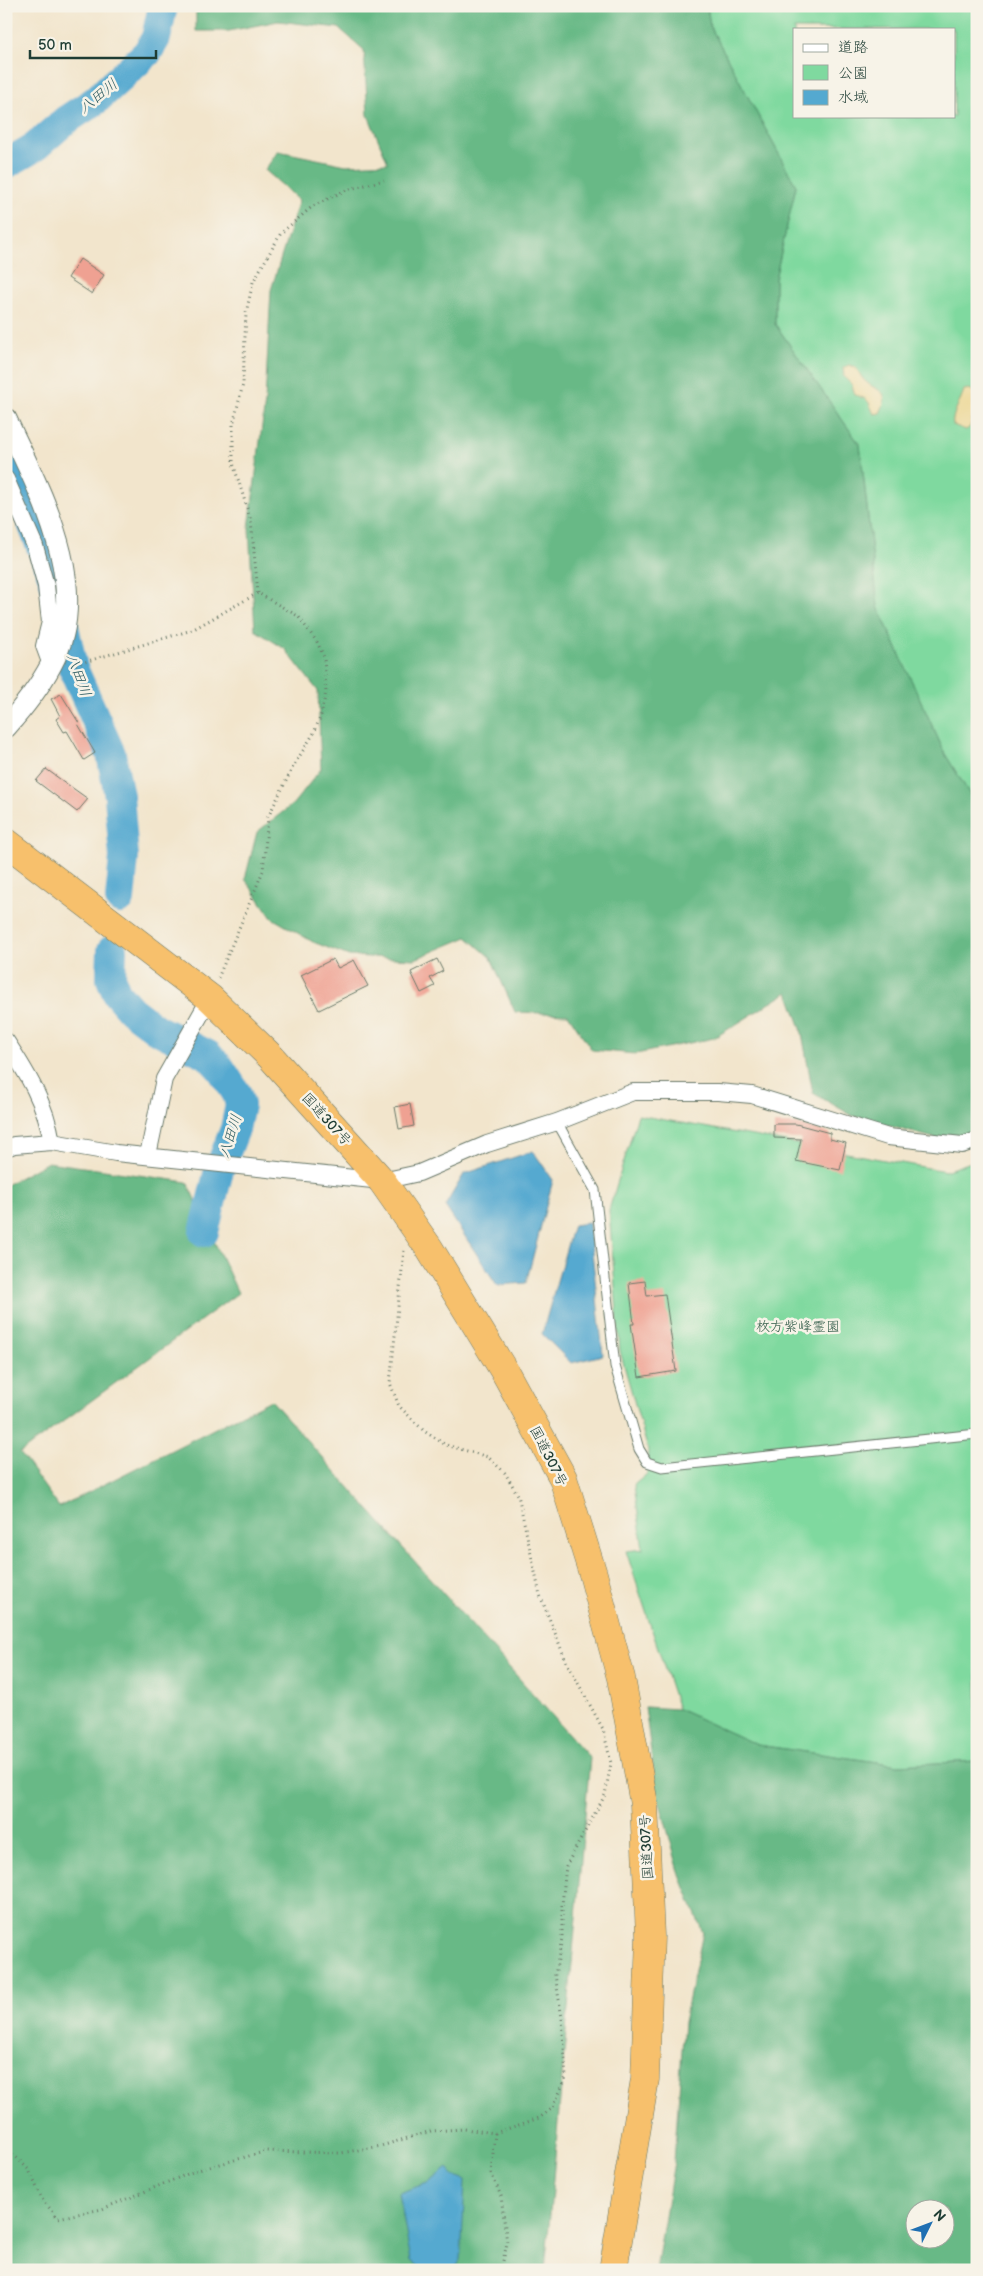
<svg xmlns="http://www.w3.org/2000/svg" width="983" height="2276" viewBox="0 0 983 2276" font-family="'Balsamiq Sans','Klee One',sans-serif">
<rect width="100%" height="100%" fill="#f7f3e8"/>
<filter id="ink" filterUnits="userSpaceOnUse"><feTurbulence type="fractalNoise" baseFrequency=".02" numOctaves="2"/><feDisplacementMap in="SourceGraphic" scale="10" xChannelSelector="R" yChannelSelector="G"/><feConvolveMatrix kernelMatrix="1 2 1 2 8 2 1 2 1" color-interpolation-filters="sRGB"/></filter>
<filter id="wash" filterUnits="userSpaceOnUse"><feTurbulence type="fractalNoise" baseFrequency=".0096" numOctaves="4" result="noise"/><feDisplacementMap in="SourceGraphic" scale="20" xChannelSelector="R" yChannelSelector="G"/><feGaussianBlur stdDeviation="1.12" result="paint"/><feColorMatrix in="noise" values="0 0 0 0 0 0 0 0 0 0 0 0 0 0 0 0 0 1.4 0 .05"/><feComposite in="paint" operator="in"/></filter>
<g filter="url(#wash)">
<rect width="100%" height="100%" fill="#f2e5cc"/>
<path fill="#7fd99f" stroke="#4f8b6a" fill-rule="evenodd" d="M707 6H977V806L945 754 878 607 860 445 775 324V279L796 186 710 26ZM794 29H954V116H794Z
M638 1115 945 1171 977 1160V1761L898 1765 757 1745 678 1709 626 1551 643 1549 634 1485 647 1474 648 1450 620 1351 609 1210Z"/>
<path fill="#67b986" stroke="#437b5d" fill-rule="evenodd" d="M196 6H707L710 26 796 186 775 279V324L860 445 878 607 945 754 977 806V1131L941 1140 853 1116 813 1093 801 1028 788 992 714 1038 636 1054 592 1050 568 1014 515 1012 491 958 467 937 415 959 349 956 313 942 272 918 245 879 257 832 293 804 321 769 318 691 285 649 255 630 249 528 265 402 271 290 299 200 265 170 278 151 346 165 388 163 368 115 364 50 339 28 278 21 229 31H196Z
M48 1162 187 1182 238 1293 20 1453 59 1507 271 1400 590 1758 545 2270H6V1185Z
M645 1707 678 1709 757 1745 898 1765 977 1761V2270H656L674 2162 684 2022 703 1933 680 1875 656 1789ZM916 2208H946V2238H916Z"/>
<path fill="#eeda9e" stroke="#868c69" d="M849 365 855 367C859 371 860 376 864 380 877 393 892 388 880 413L874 414C867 399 870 400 855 395L852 385 844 377 843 368Z
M970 389 974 392V413L970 427 966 430 953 425C951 415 961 401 964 390Z"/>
<path fill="#54a9d0" stroke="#3a7382" d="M533 1151 553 1180 526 1283 497 1285 445 1206 464 1174Z
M589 1223 603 1355 571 1363 542 1334 573 1225Z
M448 2168 454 2175 465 2180 461 2261 453 2270H424L411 2261 399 2193 430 2182Z"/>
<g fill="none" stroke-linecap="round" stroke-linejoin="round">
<path stroke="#54a9d0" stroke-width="30" d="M6 164 35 147 66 120 95 101 147 53 156 38 163 6
M6 456 54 580 73 668 111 754 119 796 124 857 120 899
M112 950 111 979 117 994 131 1010 156 1029 208 1055 221 1069 237 1094 240 1105 235 1129 219 1170 204 1232"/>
</g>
<g id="blocks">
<path fill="#efa192" d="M80 259 104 275 92 294 68 278Z
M61 694 79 723 78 724 95 753 84 760 67 731 64 732 56 719 60 716 51 699Z
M46 769 88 799 77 812 36 781Z
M333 959 338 968 354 960 368 986 319 1010 301 975Z
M437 959 443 971 430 978 435 986 421 993 411 972Z
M410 1104 414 1126 399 1129 395 1107Z
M774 1124H796L830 1133V1139L846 1143 840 1170 796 1161 801 1139 774 1138Z
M645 1281 647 1296 665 1294 676 1371 639 1377 631 1324H634L629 1283Z"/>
</g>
</g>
<g filter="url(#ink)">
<use href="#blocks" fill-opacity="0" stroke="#697869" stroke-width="1"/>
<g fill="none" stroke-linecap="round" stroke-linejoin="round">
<defs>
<path id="service" d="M557 1122 595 1190 615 1366 639 1449 647 1462 662 1467 977 1434"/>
<path id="minor" d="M6 479 35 546 46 586 50 622 44 646 51 665
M6 1041C27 1073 46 1104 52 1142
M6 1148 14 1145 52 1142 116 1153 382 1181 419 1173 487 1144 557 1122 633 1092H718L752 1095 888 1137 962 1145 977 1140
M148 1155 164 1079 210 998"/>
<path id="tertiary" d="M6 419C39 491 94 587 51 665 39 688 23 708 6 727"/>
<path id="trunk" d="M6 842 210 998 270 1056 382 1181 429 1248 506 1374 563 1478 593 1574 621 1678 644 1804 650 1936 645 2079 613 2270"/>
</defs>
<use href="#service" stroke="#697869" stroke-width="11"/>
<use href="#minor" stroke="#697869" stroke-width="18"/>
<use href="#tertiary" stroke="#697869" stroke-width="23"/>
<use href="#trunk" stroke="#697869" stroke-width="29"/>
<path stroke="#697869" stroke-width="3" stroke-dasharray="1 4" stroke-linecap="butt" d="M258 593 251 521 233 463V425L243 384 246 313 253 282 281 233 313 206 346 190 384 180
M71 666 192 630 258 593
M218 978 263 871 268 817 294 765 314 733 321 715 326 692 324 657 317 642 298 616 258 593
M495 2133 491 2173 501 2196 507 2243 501 2270
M6 2147 29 2170 42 2199 58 2218 102 2209 195 2171 267 2151 341 2153 381 2146 431 2131 464 2129 495 2133 539 2118 553 2108 566 2077 562 2018 555 1975 562 1938V1905L566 1866 605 1795 611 1763 603 1729 566 1661 540 1595 518 1495 505 1473 488 1457 446 1445 424 1431 399 1406 390 1383 404 1250"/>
<use href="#service" stroke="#fff" stroke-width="9"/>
<use href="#minor" stroke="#fff" stroke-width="16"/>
<use href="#tertiary" stroke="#fff" stroke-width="21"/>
<use href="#trunk" stroke="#f7c06c" stroke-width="28"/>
</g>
</g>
<g text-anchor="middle" stroke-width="5" stroke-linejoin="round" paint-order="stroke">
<g font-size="14" fill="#1f3d34" stroke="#f7f3e8">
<text transform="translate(327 1119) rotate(48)" y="5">国道307号</text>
<text transform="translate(549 1456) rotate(63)" y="5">国道307号</text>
<text transform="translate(646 1847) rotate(-93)" y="5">国道307号</text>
</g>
<g font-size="14" fill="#325c49" stroke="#f7f3e8">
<text x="798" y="1331">枚方紫峰霊園</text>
</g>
<g font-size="15" font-style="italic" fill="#2f5d63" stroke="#f7f3e8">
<text transform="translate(98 96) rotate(-39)" y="5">八田川</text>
<text transform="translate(79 675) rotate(70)" y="5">八田川</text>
<text transform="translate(230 1136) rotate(-72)" y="5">八田川</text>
</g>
</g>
<rect width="983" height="2276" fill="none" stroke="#f7f3e8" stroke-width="25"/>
<rect x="793" y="28" width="162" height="90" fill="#f7f3e8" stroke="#a1aaa0"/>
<rect x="803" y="44" width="25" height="8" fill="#ffffff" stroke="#a1aaa0"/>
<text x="838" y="52" font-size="15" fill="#1f3d34">道路</text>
<rect x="803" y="65" width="25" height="15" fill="#7fd99f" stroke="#a1aaa0"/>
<text x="838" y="78" font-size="15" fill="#1f3d34">公園</text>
<rect x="803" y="90" width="25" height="15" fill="#54a9d0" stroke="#a1aaa0"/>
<text x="838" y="102" font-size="15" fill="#1f3d34">水域</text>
<g transform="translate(930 2224) rotate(48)"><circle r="24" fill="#f7f3e8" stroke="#a1aaa0"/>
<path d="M0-4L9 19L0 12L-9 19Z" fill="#1f6fb2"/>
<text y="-8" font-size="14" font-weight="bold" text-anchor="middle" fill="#1f3d34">N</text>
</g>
<path d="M30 50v8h126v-8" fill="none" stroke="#1f3d34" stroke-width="2.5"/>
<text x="38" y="50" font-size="15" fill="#1f3d34" stroke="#f7f3e8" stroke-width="4" paint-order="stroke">50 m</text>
</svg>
